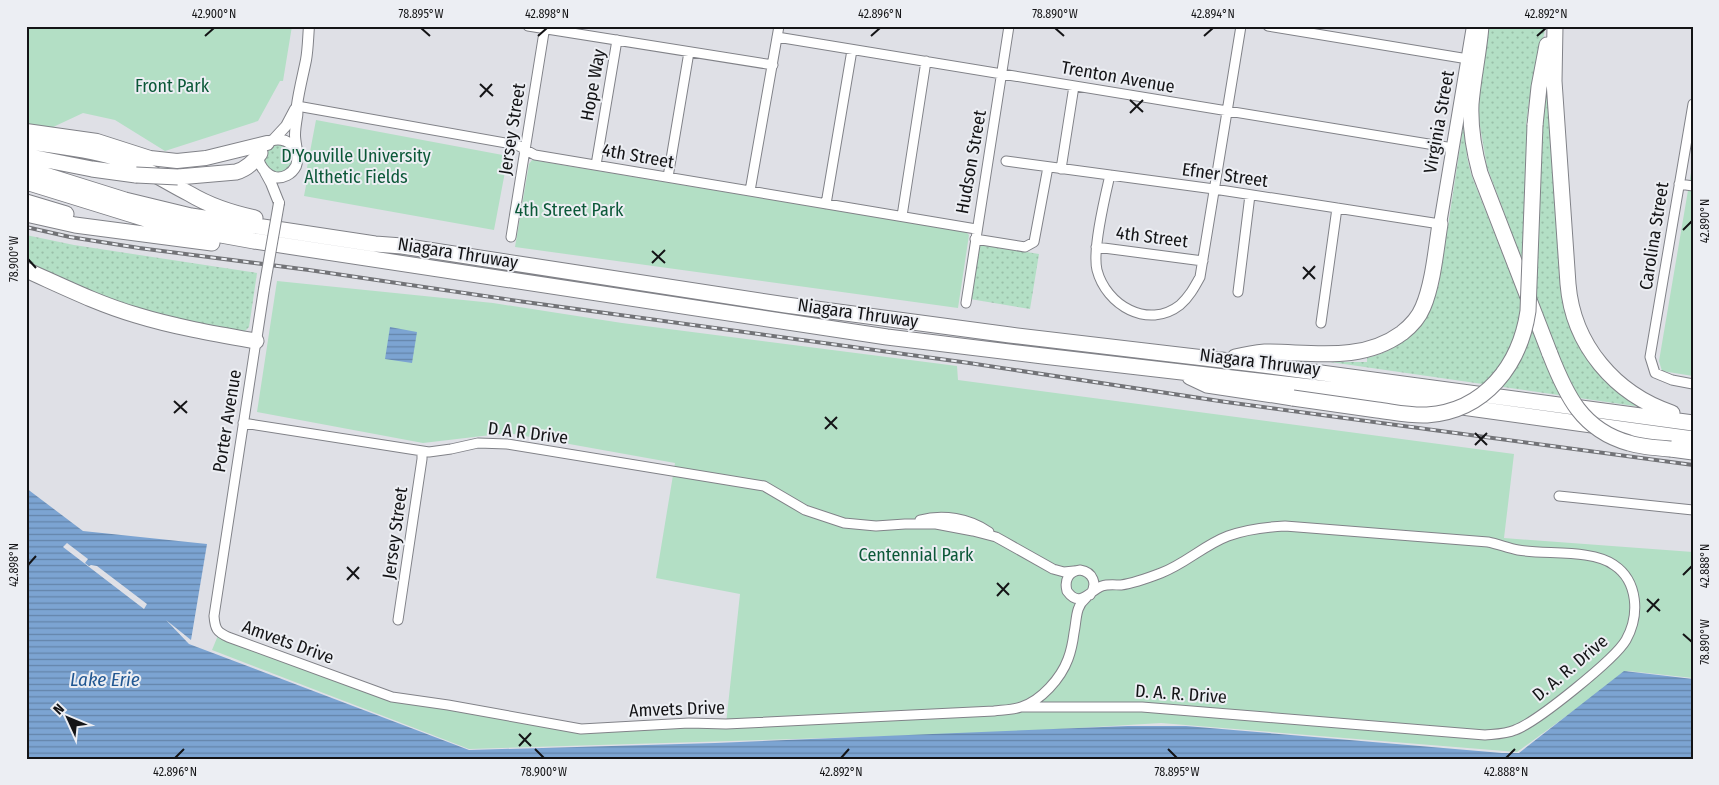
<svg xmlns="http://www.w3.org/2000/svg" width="1719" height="785" viewBox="0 0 1719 785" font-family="'Fira Sans Condensed',sans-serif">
<defs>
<pattern id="grass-dots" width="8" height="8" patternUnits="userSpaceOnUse" patternTransform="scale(1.25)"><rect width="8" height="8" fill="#b3dfc5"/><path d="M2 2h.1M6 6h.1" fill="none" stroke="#99bea8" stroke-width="1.8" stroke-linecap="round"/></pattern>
<pattern id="water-rules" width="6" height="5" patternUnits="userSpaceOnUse" patternTransform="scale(1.25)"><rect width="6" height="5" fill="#7ca4d2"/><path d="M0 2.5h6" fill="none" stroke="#6484a9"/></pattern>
</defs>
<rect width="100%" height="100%" fill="#dfe0e6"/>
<path fill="url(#grass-dots)" d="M1488 26H1546L1529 101 1526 126 1539 125 1549 66 1566 306 1576 340 1589 359 1641 407 1330 362H1367V358C1407 349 1428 321 1439 284L1467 102 1465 134 1467 157 1471 174 1535 336 1546 357 1556 354 1539 305 1487 167 1478 114V91Z
M263 158a15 15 0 1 1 30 0a15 15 0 1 1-30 0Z
M26 235 74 245 257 273 249 327 245 331H242C195 323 148 313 104 297 77 287 52 274 26 263Z
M979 244 1039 254 1030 309 970 299Z"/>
<path fill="#b3dfc5" d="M26 26H292L283 81H280L258 121 165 151 115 120 83 113 51 128 26 124Z
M316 120 508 156 494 230 304 196 308 175 306 173Z
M532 160 966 232 969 235 958 308 515 247 529 164Z
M1693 161V376L1662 371 1659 361Z
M277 281 493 303 622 323 957 366 958 380 1514 454 1504 538 1693 552V678L1628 671 1517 752 1161 723 994 733 469 749 212 650 219 633 392 697 581 729 726 724 740 594 656 578 675 463 508 433 423 443 257 412Z"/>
<path fill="url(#water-rules)" d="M390 327 417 332 412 363 385 359Z
M26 488 83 531 207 544 191 640 166 620 189 644 469 750 715 743 1128 726H1186L1502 753H1519L1624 671 1693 679V759H26Z"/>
<path fill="#dfe0e6" d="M67 543 88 559 85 563 89 566 91 565 97 566 147 604 144 609 63 547Z"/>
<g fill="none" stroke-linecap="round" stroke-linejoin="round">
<defs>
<path id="minor" d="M528 26 773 65
M1268 26 1468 59
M777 37 1453 148
M1693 104 1650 357 1655 373 1672 380 1693 384
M297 106 517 145 535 155 976 229
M1006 161 1214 189 1440 224
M596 165 617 40
M1061 169 1074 86
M1110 175C1105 197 1092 250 1097 270 1106 305 1148 330 1180 305 1189 297 1194 288 1200 277L1241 26
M668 177 689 52
M1679 184 1693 186
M750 191 779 26
M826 204 852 50
M902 216 926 61
M511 237 545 26
M975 239 1025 247 1034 242 1048 167
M1096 247 1203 261
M1238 292 1250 195
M966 303 1009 26
M1321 323 1337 208
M256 341 214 616C215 629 217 632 228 637L392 697 448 705 581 729 689 723 726 724 994 711C1002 710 1012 710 1021 707 1041 701 1061 678 1068 659 1071 651 1073 641 1074 633 1077 619 1075 607 1086 598
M243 423 429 452 451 449 478 443 507 444 764 486 805 510 844 523 876 526 905 524H936L973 531 996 537 1005 542 1053 569 1064 572 1074 571
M1559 496 1693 510
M920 520C943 514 969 518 989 532
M398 620 422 459V451
M1022 707H1142L1485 735C1496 734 1506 734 1515 730 1537 722 1615 659 1626 640 1640 615 1638 581 1614 565 1592 549 1545 555 1518 550 1508 548 1498 544 1488 542L1285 526C1265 527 1247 529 1228 536 1204 545 1185 564 1161 573 1148 578 1135 583 1121 585 1115 585 1108 584 1102 586 1089 591 1080 609 1067 591 1064 580 1069 571 1080 570 1093 572 1098 584 1090 595"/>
<path id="tertiary" d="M273 140 286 126 295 109
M297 153C286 128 252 141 260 164 263 170 268 175 274 177 283 179 292 174 296 166 300 156 295 145 295 135 295 129 296 123 297 117 298 113 297 109 297 105 299 90 303 75 306 60 308 49 308 38 309 26
M265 172 271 183 279 203
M256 341 264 289"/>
<path id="primary" d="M1440 224 1473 26"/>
<path id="trunk" d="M26 131 97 141 150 158 177 161 206 158 267 143"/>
<path id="motorway" d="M1481 26C1479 52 1473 78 1471 104 1470 128 1474 151 1480 173L1550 354
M1555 26 1554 81 1568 284C1573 345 1615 394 1672 413
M1535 125 1539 87 1547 45
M26 141C62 147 98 150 132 163 152 172 170 184 190 194 210 206 232 213 255 218
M26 156 92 169 136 175
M26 169 125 200 191 216 375 244 402 246 786 305 1010 335 1255 364 1693 423
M178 177 236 172C247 169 254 162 260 153
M26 182 149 220 177 227 254 241 887 337 1043 356 1354 392 1693 439
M26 202 66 214
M26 214 75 225 212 243
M26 270C62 286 98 304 136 315 175 327 216 334 256 341
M1235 357C1244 355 1255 353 1265 352 1312 352 1361 363 1402 333 1411 326 1419 317 1423 307 1433 284 1436 249 1440 224
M1190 377 1207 385 1293 398
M1671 449 1693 452"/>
</defs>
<use href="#minor" stroke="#818288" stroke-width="11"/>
<use href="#tertiary" stroke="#818288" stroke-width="12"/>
<use href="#primary" stroke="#818288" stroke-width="14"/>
<use href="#trunk" stroke="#818288" stroke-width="16"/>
<use href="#motorway" stroke="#818288" stroke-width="17"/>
<use href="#minor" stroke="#fff" stroke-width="9"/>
<use href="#tertiary" stroke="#fff" stroke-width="10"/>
<use href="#primary" stroke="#fff" stroke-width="12"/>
<use href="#trunk" stroke="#fff" stroke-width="14"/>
<use href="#motorway" stroke="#fff" stroke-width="15"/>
<defs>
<path id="rail" d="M26 227 70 237 139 248 309 270 518 301 969 363 1226 402 1693 465"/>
</defs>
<use href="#rail" stroke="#727377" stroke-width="4"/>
<use href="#rail" stroke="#eceef3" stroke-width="2" stroke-dasharray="5.5" stroke-linecap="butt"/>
<defs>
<path id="tertiary-bridge" d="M264 289 279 203"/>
<path id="motorway-bridge" d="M136 175 178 177
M1550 354C1566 395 1582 430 1629 443 1642 447 1657 448 1671 449
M1293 398C1321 402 1349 406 1377 410 1393 412 1411 416 1427 415 1485 411 1520 365 1528 311L1535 125"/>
</defs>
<use href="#tertiary-bridge" stroke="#818288" stroke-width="12" stroke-linecap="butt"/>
<use href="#motorway-bridge" stroke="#818288" stroke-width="17" stroke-linecap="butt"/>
<use href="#tertiary-bridge" stroke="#fff" stroke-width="10"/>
<use href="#motorway-bridge" stroke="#fff" stroke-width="15"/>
</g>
<path fill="none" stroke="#141416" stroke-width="2" d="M421 28 430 36M1055 28 1064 36M205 36 214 28M538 36 547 28M871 36 880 28M1204 36 1213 28M1537 36 1546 28M480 84 493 96M480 97 492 84M1130 100 1143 112M1130 113 1143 100M1683 230 1692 221M652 251 665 263M28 259 36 268M652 263 665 250M1303 267 1315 279M1303 279 1315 266M174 401 187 413M174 413 187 401M825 417 837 429M825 429 837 417M1475 433 1487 445M1475 445 1487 433M28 565 36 556M347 567 359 579M1683 575 1692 566M347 580 359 567M997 583 1009 595M997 596 1009 583M1647 599 1660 611M1647 612 1659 599M1683 634 1692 642M519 734 531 746M519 746 531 733M535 749 544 758M1168 749 1177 758M175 758 184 749M841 758 849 749M1506 758 1515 749"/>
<g text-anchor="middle" stroke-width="4" stroke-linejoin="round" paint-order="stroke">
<g font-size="18" fill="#141416" stroke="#eceef3">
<text transform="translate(1118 77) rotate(10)" y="6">Trenton Avenue</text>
<text transform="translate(593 85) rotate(-80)" y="6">Hope Way</text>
<text transform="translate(1439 122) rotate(-80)" y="6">Virginia Street</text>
<text transform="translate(512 129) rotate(-81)" y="6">Jersey Street</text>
<text transform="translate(638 156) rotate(10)" y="6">4th Street</text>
<text transform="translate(971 162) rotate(-80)" y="6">Hudson Street</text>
<text transform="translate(1225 175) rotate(8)" y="6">Efner Street</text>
<text transform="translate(1654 236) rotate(-81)" y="6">Carolina Street</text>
<text transform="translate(1152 237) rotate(7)" y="6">4th Street</text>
<text transform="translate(458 253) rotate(9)" y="6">Niagara Thruway</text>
<text transform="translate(858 313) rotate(8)" y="6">Niagara Thruway</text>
<text transform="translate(1260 362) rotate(7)" y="6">Niagara Thruway</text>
<text transform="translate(227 421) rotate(-81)" y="6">Porter Avenue</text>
<text transform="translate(528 433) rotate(7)" y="6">D A R Drive</text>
<text transform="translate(395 533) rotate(-82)" y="6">Jersey Street</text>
<text transform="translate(288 642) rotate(20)" y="6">Amvets Drive</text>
<text transform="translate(1570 668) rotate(-40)" y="6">D. A. R. Drive</text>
<text transform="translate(1181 694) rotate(4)" y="6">D. A. R. Drive</text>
<text transform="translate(677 709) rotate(-2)" y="6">Amvets Drive</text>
</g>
<g font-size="18" fill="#0b5838" stroke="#eceef3">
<text x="172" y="92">Front Park</text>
<text x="356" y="162">D'Youville University<tspan x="356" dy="21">Althetic Fields</tspan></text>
<text x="569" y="216">4th Street Park</text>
<text x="916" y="561">Centennial Park</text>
</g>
<g font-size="19" font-style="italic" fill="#215792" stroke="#eceef3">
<text x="105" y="686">Lake Erie</text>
</g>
</g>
<rect width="1719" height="785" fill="none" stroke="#eceef3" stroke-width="55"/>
<g transform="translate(68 718) rotate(314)" stroke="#eceef3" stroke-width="4" paint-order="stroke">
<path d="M0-4L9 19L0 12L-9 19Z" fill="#141416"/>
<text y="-8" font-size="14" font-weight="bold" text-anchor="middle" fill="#141416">N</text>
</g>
<rect x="28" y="28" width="1664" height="730" fill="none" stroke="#141416" stroke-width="2"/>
<g font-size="12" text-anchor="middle" fill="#141416">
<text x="214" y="18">42.900°N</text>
<text x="421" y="18">78.895°W</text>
<text x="547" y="18">42.898°N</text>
<text x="880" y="18">42.896°N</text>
<text x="1055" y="18">78.890°W</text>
<text x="1213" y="18">42.894°N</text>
<text x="1546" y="18">42.892°N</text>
<text transform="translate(1705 221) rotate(-90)" y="4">42.890°N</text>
<text transform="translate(14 259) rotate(-90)" y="4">78.900°W</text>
<text transform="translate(14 565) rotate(-90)" y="4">42.898°N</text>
<text transform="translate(1705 566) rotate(-90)" y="4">42.888°N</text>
<text transform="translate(1705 642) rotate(-90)" y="4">78.890°W</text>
<text x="175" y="776">42.896°N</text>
<text x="544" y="776">78.900°W</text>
<text x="841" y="776">42.892°N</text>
<text x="1177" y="776">78.895°W</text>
<text x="1506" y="776">42.888°N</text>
</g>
</svg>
